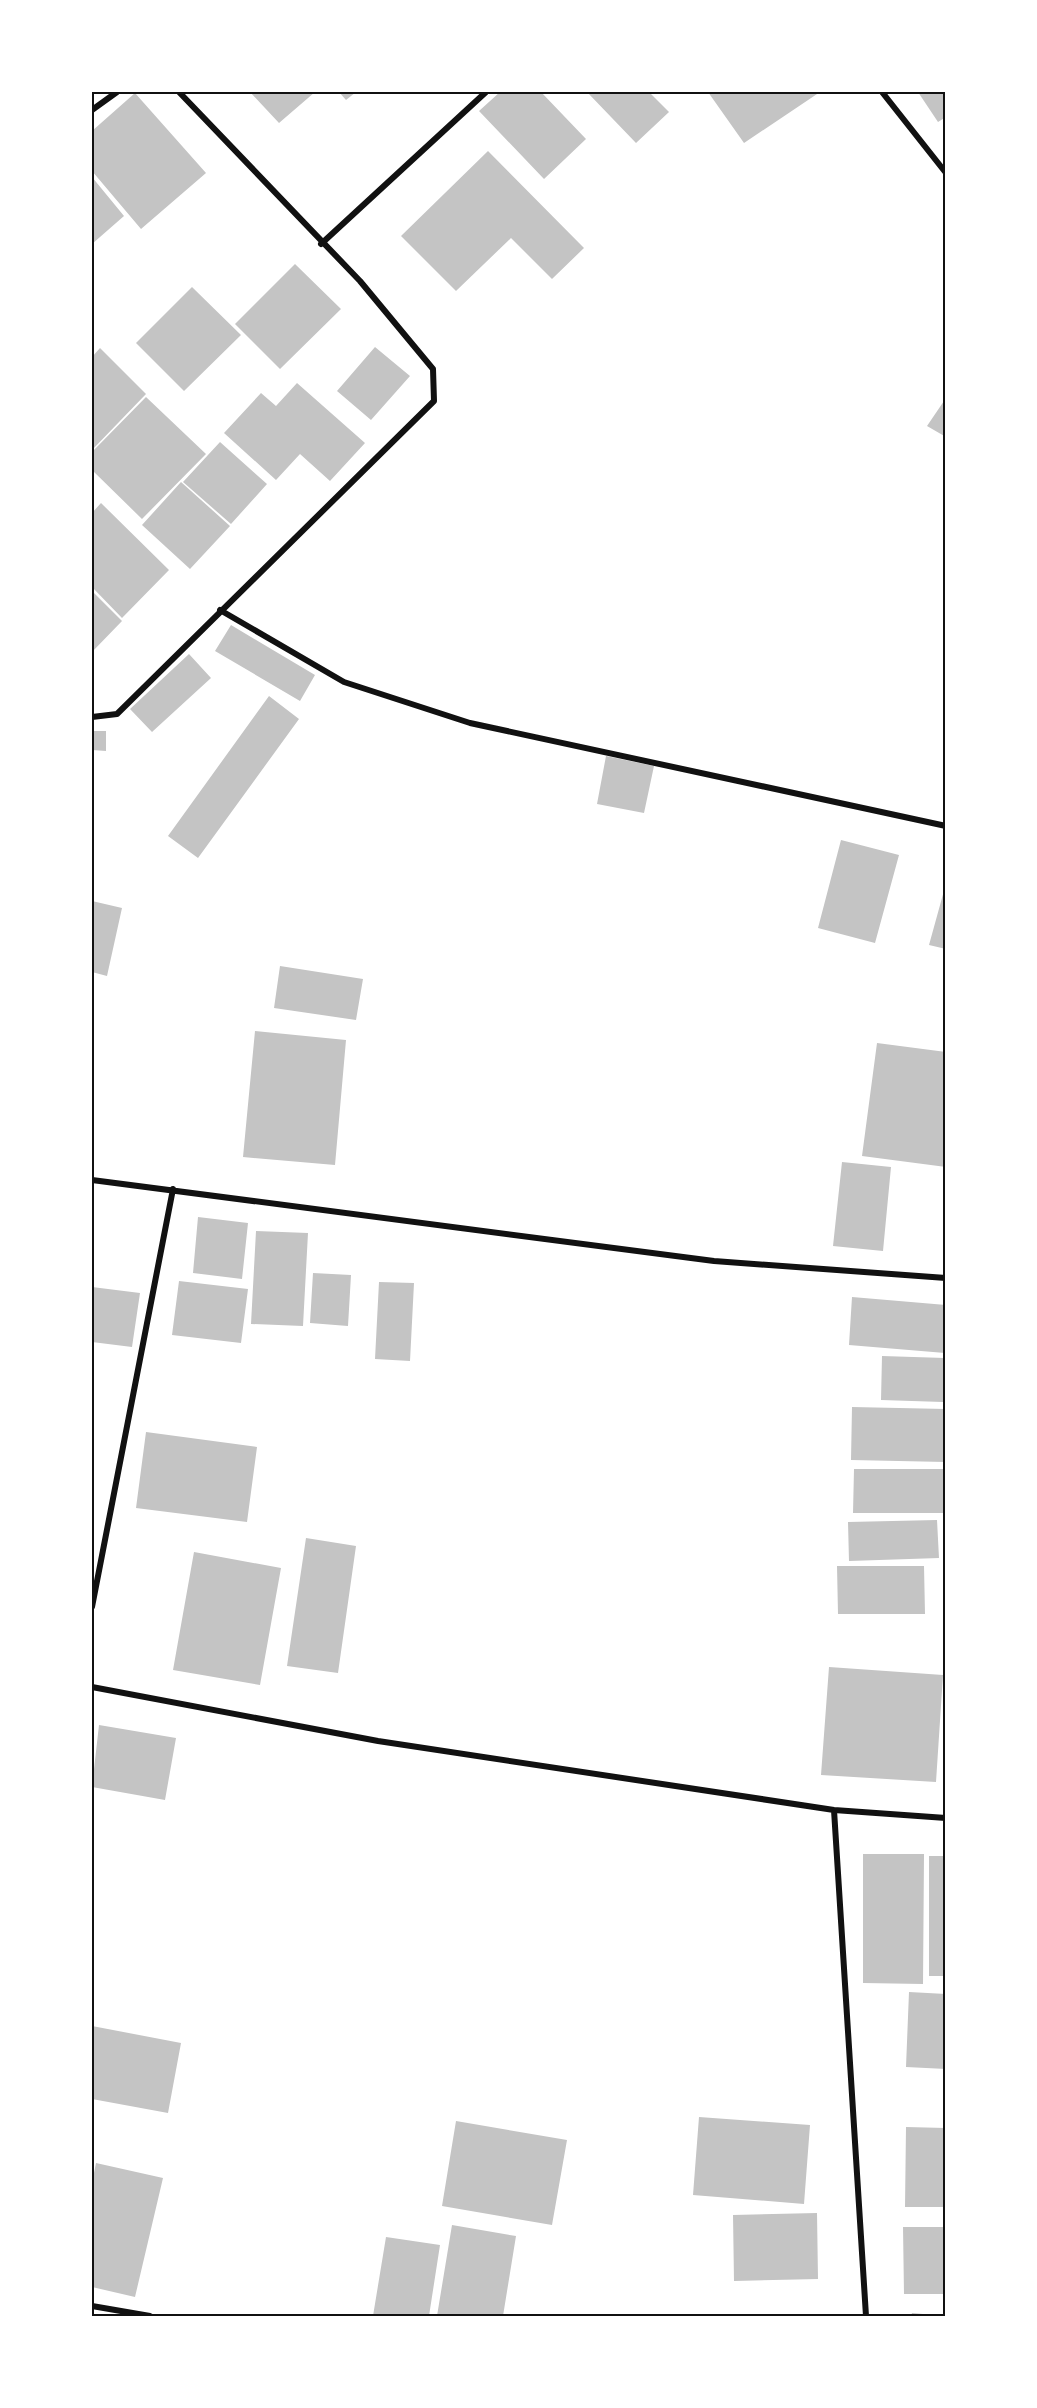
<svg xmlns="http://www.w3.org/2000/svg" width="1037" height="2408" viewBox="0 0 1037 2408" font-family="Raleway,sans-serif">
<rect width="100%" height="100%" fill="#fff"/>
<path fill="#c4c4c4" d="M250 92H315L279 123Z
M339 92H356L346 100Z
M500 92H541L586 139 544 179 479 111Z
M587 92H649L669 112 636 143Z
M708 92H820L744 143Z
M918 92H946V117L938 122Z
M135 93 206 173 141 229 92 171V131Z
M488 151 584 248 552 279 511 238 456 291 401 236Z
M92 177 124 216 92 244Z
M295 264 341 309 280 369 235 324Z
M192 287 241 335 184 391 136 343Z
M375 347 410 376 371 420 337 391Z
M100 348 146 394 92 450V357Z
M297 383 365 443 330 481 300 454 276 480 224 433 261 393 276 406Z
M146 397 206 454 142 519 92 470V452Z
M946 398V437L927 426Z
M220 442 267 484 231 524 183 482Z
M181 482 230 526 190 569 142 525Z
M101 503 169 570 122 618 92 587V513Z
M92 591 122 621 92 652Z
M231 625 315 675 300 701 215 651Z
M189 654 211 678 152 732 130 709Z
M269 696 299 719 198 858 168 836Z
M92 731H106V751L92 750Z
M606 756 654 766 644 813 597 804Z
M841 840 899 855 875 943 818 928Z
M945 887H946V949L929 945Z
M92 901 122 908 107 976 92 972Z
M280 966 363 979 356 1020 274 1008Z
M255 1031 346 1040 335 1165 243 1157Z
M877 1043 946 1052V1167L862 1156Z
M842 1162 891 1167 883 1251 833 1246Z
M198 1217 248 1223 242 1279 193 1273Z
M256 1231 308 1233 303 1326 251 1324Z
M313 1273 351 1275 348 1326 310 1323Z
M179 1281 248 1289 241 1343 172 1335Z
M379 1282 414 1283 410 1361 375 1359Z
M92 1287 140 1293 132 1347 92 1342Z
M852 1297 946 1305 945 1353 849 1345Z
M882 1356 945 1358 943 1402 881 1400Z
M852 1407 946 1409V1462L851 1460Z
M146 1432 257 1447 247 1522 136 1508Z
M854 1469H946V1513H853Z
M937 1520 939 1558 849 1561 848 1522Z
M306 1538 356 1546 338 1673 287 1666Z
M194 1552 281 1568 260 1685 173 1670Z
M837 1566H924L925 1614H838Z
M829 1667 943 1675 936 1782 821 1775Z
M99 1725 176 1738 165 1800 92 1787Z
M863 1854H924L923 1984 863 1983Z
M929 1856H946V1976H929Z
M909 1992 946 1994V2069L906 2067Z
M92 2026 181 2043 168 2113 92 2099Z
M699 2117 810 2125 804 2204 693 2195Z
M456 2121 567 2140 552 2225 442 2206Z
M906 2127 946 2128V2207H905Z
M96 2163 163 2178 135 2297 92 2287V2183Z
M817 2213 818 2279 734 2281 733 2215Z
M452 2225 516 2236 503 2316H437Z
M903 2227H946V2294H904Z
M386 2237 440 2245 429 2316H373Z
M912 2313 934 2315V2316H911Z"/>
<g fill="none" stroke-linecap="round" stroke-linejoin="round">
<path stroke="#111" stroke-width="6" d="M882 92 946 173
M92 110 117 92
M321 244 486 92
M220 610 344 682 470 723 946 826
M92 717 117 714 434 401 433 369 360 281 179 92
M92 1180 714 1261 946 1278
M92 1607 173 1189
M92 1687 378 1741 834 1810 946 1818
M834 1810 866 2316
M92 2306 150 2316"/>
</g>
<rect width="1037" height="2408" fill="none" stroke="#ffffff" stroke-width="186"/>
<rect x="93" y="93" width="851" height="2222" fill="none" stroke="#111" stroke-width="2"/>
</svg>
